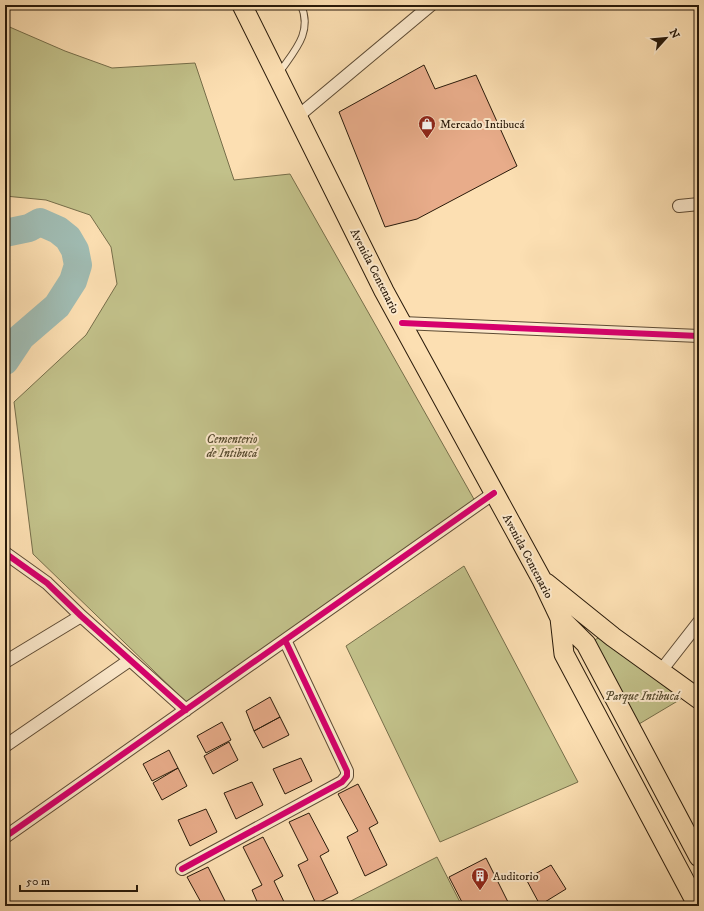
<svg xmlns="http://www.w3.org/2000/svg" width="704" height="911" viewBox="0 0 704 911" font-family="'IM FELL DW Pica',serif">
<rect width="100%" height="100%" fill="#fcdfb2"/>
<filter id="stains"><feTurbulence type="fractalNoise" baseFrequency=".005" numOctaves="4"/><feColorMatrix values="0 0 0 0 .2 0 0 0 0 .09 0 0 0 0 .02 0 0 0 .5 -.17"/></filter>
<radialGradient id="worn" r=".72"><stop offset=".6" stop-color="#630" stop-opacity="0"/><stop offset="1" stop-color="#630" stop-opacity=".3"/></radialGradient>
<path fill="#c2c18a" stroke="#766e4a" d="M5 25 65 51 112 68 195 63 234 180 290 174 475 501 186 702 33 554 14 402 86 335 117 284 111 247 90 215 46 200 5 196Z
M464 566 578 782 440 842 346 646Z
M600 637 681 699 634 727 589 643Z
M437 857 462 906H341Z"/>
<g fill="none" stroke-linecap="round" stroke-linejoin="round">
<path stroke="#a0bcb3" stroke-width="28" d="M5 233 29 228 40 222 58 230 68 238 75 250 78 265 73 281 57 306 21 337 5 361"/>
</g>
<path fill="#e8ac8a" stroke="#291a0a" d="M424 65 435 89 476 75 517 166 417 219 385 227 339 112Z
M270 697 280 717 254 731 246 711Z
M280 717 289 735 263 748 254 731Z
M222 722 231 740 206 753 197 736Z
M229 742 238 760 213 774 204 756Z
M169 750 178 768 152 781 143 764Z
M301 758 312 781 285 794 273 769Z
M178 768 187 786 162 800 153 783Z
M252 782 263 805 236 819 224 793Z
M358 784 378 823 369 828 387 865 365 876 347 837 358 831 338 794Z
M206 809 217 832 190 846 178 820Z
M309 813 329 851 320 856 338 893 316 904 298 865 308 860 289 822Z
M263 837 283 876 274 881 286 906H259L252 890 262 885 243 847Z
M486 858 510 906H464L449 877Z
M551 865 566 889 540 905 526 879Z
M208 867 227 905 226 906H203L187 877Z"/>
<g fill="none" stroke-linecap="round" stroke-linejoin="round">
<defs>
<path id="lane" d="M279 73C294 51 313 33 301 5"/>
<path id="street" d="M297 117 431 5
M679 206 699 204
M402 323 699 336
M5 553 47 583 81 616 186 710
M5 662 81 616
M660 672 699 622
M5 746 130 660
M5 837 494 493
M182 869 342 782 347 776V771L285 640"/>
<path id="primary" d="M242 5 384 291 542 580 560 618 564 654 698 906
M546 583 613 637 699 699
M560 618 586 644 699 857"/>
</defs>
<use href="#lane" stroke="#5e4b34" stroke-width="8"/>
<use href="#street" stroke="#5e4b34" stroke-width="14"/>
<use href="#primary" stroke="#291a0a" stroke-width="21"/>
<use href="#lane" stroke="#fdeacd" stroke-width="6"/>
<use href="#street" stroke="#fdeacd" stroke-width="12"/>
<use href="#primary" stroke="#fcdfb2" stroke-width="19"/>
<defs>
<path id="cycleway" d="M402 323 699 336
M5 553 47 583 81 616 186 710
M5 837 494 493
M182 869 342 782 347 776V771L285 640"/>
</defs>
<use href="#cycleway" stroke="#fdeacd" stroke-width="8"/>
<use href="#cycleway" stroke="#d6006c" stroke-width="6"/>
</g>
<defs>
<symbol id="shop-pin" viewBox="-11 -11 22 30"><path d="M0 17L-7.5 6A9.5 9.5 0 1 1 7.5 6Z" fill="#8f2418" stroke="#fdeacd"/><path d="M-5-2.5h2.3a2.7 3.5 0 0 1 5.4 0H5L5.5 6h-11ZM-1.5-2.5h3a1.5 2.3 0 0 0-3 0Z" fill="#fff"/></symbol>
<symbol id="building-pin" viewBox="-11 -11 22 30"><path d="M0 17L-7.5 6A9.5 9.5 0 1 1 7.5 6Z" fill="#8f2418" stroke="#fdeacd"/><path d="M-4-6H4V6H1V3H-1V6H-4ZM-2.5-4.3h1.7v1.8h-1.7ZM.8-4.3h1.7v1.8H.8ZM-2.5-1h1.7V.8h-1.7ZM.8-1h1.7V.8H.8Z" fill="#fff"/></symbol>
</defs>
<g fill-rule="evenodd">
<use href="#shop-pin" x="417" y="114" width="20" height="27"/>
<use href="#building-pin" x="470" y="866" width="20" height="27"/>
</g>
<g text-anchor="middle" stroke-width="4" stroke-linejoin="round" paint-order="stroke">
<g font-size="12" fill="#291a0a" stroke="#fdeacd" text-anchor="start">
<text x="440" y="128">Mercado Intibucá</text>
<text x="493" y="880">Auditorio</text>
</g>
<g font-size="12" fill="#291a0a" stroke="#fdeacd">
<text transform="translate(375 271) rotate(63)" y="4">Avenida Centenario</text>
<text transform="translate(528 556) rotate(62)" y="4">Avenida Centenario</text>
</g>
<g font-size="12" font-style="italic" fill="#574c30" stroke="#fdeacd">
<text x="232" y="443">Cementerio<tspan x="232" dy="14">de Intibucá</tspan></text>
<text x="642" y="700">Parque Intibucá</text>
</g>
</g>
<rect width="704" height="911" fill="none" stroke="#fcdfb2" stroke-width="20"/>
<rect x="6" y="6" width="692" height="899" fill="none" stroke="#291a0a" stroke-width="2"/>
<rect x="10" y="10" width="684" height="891" fill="none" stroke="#291a0a"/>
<g transform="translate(666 38) rotate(63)" stroke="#fdeacd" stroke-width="3" paint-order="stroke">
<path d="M0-3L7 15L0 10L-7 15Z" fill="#291a0a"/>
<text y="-6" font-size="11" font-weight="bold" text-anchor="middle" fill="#291a0a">N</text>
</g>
<path d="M20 885v6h117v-6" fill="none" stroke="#291a0a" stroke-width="2"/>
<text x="26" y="885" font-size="12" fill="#291a0a" stroke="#fdeacd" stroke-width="3" paint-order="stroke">50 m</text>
<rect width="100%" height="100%" filter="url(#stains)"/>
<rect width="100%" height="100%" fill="url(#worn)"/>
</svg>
